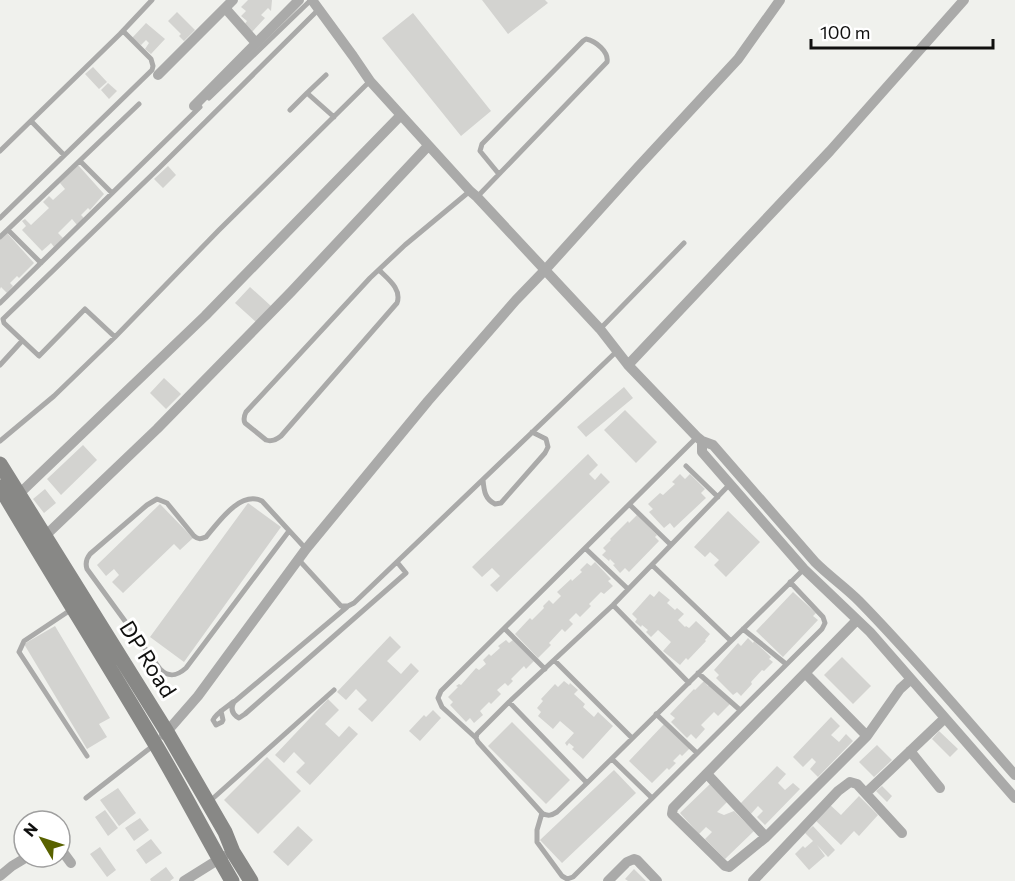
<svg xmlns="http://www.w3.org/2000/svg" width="1015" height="881" viewBox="0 0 1015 881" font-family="Commissioner,sans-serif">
<rect width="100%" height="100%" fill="#f0f1ed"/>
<path fill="#d3d3d0" d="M248 0H272L271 11 268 8 261 15 265 18 252 32 244 25 247 21 241 16 246 11 241 7Z
M482 0H545L548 3 508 34Z
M177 12 195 30 184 41 179 36 181 34 168 21Z
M413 13 491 111 461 136 382 38Z
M146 23 165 39 151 54 145 49 149 43 146 40 141 45 132 38Z
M93 67 107 82 99 89 85 74Z
M108 83 117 91 109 99 101 90Z
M78 165 104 194 90 210 88 208 81 215 84 218 77 225 72 219 58 233 63 238 54 247 51 243 42 251 22 230 26 226 22 221 25 219 31 225 49 208 43 202 49 196 53 200 65 189 60 183Z
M168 166 176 175 163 188 154 179Z
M7 233 34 263 19 278 17 276 10 283 13 286 7 293 1 287 0 289V240Z
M250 287 271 306 256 322 235 303Z
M164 378 181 394 166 409 150 393Z
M624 387 633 398 586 437 577 427Z
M625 410 657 442 636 463 604 430Z
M83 445 97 460 61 495 47 479Z
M588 454 598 465 589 474 595 480 601 473 610 482 497 592 490 585 500 576 492 568 482 577 472 567Z
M680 474 685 479 690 474 705 489 701 493 706 498 674 528 670 523 664 528 649 512 653 509 648 504 660 493 663 495 675 484 672 482Z
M45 489 56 503 44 513 33 499Z
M248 503 281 527 184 662 150 637Z
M160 504 193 538 180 550 174 544 123 593 112 582 119 575 114 569 106 576 97 565Z
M728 511 760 542 726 577 714 565 719 560 710 552 705 557 694 547Z
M637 515 657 535 655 537 659 541 629 572 625 568 620 573 613 565 615 564 610 559 609 561 602 555 606 551 603 548 611 540 610 539 628 521 629 523Z
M595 562 611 579 608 581 613 586 604 594 601 592 589 604 591 606 580 617 576 613 569 620 573 624 565 632 562 629 549 643 551 645 538 658 515 634 530 618 532 620 544 608 543 606 549 600 553 604 561 596 557 592 571 579 572 581 582 572 580 570 587 563 591 566Z
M659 591 670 600 667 603 675 610 677 608 684 614 678 620 685 627 686 626 689 628 696 621 710 634 705 640 706 641 688 660 686 658 680 665 663 651 671 642 658 630 651 637 646 632 648 630 642 625 641 627 635 622 637 619 632 614 650 594 654 597Z
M793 592 816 613 813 616 818 620 783 657 756 631Z
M55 626 110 718 99 724 107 737 87 749 24 644Z
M390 636 401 647 387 661 401 674 411 663 419 671 372 722 358 709 367 700 356 689 346 700 337 692Z
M748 638 753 643 754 641 771 657 769 659 773 662 764 671 762 670 751 682 752 684 741 696 737 692 733 695 716 678 719 675 714 670 738 643 741 646Z
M506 640 509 643 513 640 534 661 526 669 524 666 511 679 513 681 508 686 505 683 497 690 501 694 491 704 489 702 480 711 483 715 474 723 470 718 466 722 450 705 453 702 448 697 458 687 456 686 459 684 461 685 476 668 479 670 486 664 483 660 489 654 491 656 500 648 498 646Z
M842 657 871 686 853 704 824 675Z
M564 681 569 685 570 683 578 690 574 694 585 704 583 707 594 717 598 712 613 726 583 759 572 749 574 747 569 743 567 746 565 743 574 733 560 721 553 729 538 716 541 712 537 708 543 701 541 699 555 684 558 687Z
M704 681 708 686 709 685 730 704 718 716 714 712 701 725 705 729 696 739 691 734 687 738 671 722 675 718 670 714 694 689 695 690Z
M328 699 339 710 325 724 339 737 349 726 358 734 310 785 296 772 305 763 294 752 284 763 275 755Z
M433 710 441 718 420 741 409 731 424 715 426 717Z
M831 717 840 726 831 735 839 742 846 734 853 741 818 777 810 769 816 762 812 758 803 767 793 757Z
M512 722 570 780 546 804 488 746Z
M665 723 691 747 682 756 680 754 673 761 676 763 669 770 667 768 652 783 629 761Z
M939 731 958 749 950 757 932 739Z
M877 745 892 760 874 777 859 762Z
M267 757 301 791 258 834 224 800Z
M777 766 786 774 778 783 785 790 793 783 800 789 765 825 757 817 763 811 758 806 750 815 739 805Z
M614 770 636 793 562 863 540 840Z
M710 784 727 802 717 812 724 815 734 811 754 831 725 859 705 839 712 832 706 827 699 834 680 813Z
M882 786 892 796 887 802 876 791Z
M118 788 136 813 119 826 100 800Z
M859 796 878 815 859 836 854 831 841 845 813 818 828 803 841 815Z
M105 810 118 828 108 836 95 817Z
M140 818 149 830 134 841 125 828Z
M298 826 313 840 288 866 273 852Z
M813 826 835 850 828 857 817 845 825 856 809 870 795 854 803 846 805 848 813 841 805 833Z
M151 839 162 853 146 864 136 850Z
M100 847 116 870 107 877 90 854Z
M166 867 174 878 170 881H151L150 879Z
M634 869 646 881H628L625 879Z"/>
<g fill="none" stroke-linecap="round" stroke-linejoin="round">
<path stroke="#aaaaa9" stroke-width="5" d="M319 9 159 168 3 319 4 323 39 356 85 309 115 337 219 230 370 81
M307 93 326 75
M209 98 311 0
M290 110 307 93 334 117
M31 121 64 155
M0 151 120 34 152 0
M80 161 112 193
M477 197 607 62C609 52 596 41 586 39L583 41 482 144 480 151 498 173
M0 218 152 70 153 66 151 59 123 31
M8 230 41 263
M0 237 139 104
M379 270C388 279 402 289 397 303L281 436C276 440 272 442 266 440L245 423C243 419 244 416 246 412L370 278 405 245 470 191
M0 303 200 107
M600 329 684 243
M0 365 22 341
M0 441 54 396 115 337
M686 466 718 497
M483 480C484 491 485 499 495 504L501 503 545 453 548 447 546 439 532 432
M730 484 613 605 509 702 587 783 804 569
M630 505 671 545
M289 531 186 668C177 676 169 678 160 669L87 569C85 563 86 559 90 554L147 505 157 499 167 503 194 536C199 540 201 539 206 537 218 523 240 490 262 501L306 549
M586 549 628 589
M298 559 341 606H348L354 603 617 351
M652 565 731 641
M613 605 689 683
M347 607 234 702C230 709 232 714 239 718L245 714 406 573 397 562
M72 609 24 641 19 652 87 756
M505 629 545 669
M743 629 786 664
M554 660 632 738
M698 673 740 710
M509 702 477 734 476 738 478 742 542 813C548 817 552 815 557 812L587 783
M221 711 223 720 222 722 216 725 213 720C217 712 226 708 233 702
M656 714 697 753
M476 738 442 707 438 698 441 691 697 437
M612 759 652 798
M86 798 154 745
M210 801 334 690
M542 813 537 830V842L562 876 567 879 573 877 822 629 825 623 823 617 790 582"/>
<path stroke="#aaaaa9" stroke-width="10" d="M312 0 353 56 370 81 470 191 477 197 600 329 628 365 697 437 702 441 713 445 815 562C829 576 845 587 859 601 914 657 964 717 1015 775
M225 8 256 43
M158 75 233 0
M194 106 299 0
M628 365 830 151 964 0
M702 441V452L804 569 870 632 1015 798
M19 494 205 316 401 115
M45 536 157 429 291 292 428 146
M857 620 673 808 672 814 725 866 729 867 766 837 867 736 900 689 911 679
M805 673 867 736
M164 735 198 696 306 549 428 401 516 300 545 270 637 168 738 59 780 0
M910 751 940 788
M707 774 766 837
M866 793 945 718
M60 848 71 863
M0 876 12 866 27 857
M184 881 224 856
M608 881 627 862 634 859 637 860 657 881
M753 881 838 791 850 782 857 784 902 833"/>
<path stroke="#888886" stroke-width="15" d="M0 464 167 732 225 832 233 852 251 881
M0 487C50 572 103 656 154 742 181 787 205 835 232 881"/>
</g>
<g text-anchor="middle" stroke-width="6" stroke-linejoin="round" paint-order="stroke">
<g font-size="22" fill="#10100f" stroke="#fff">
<text transform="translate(148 659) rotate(58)" y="8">DP Road</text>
</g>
</g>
<g transform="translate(42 839) rotate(309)"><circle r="28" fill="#ffffff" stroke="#9f9f9f" stroke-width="1.5"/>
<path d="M0-4.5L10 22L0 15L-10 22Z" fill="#596200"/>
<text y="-9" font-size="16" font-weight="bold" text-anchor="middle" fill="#10100f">N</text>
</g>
<path d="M811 39v9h182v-9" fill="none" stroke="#10100f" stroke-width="3"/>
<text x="820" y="39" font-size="18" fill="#10100f" stroke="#ffffff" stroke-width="4.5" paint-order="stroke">100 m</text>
</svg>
